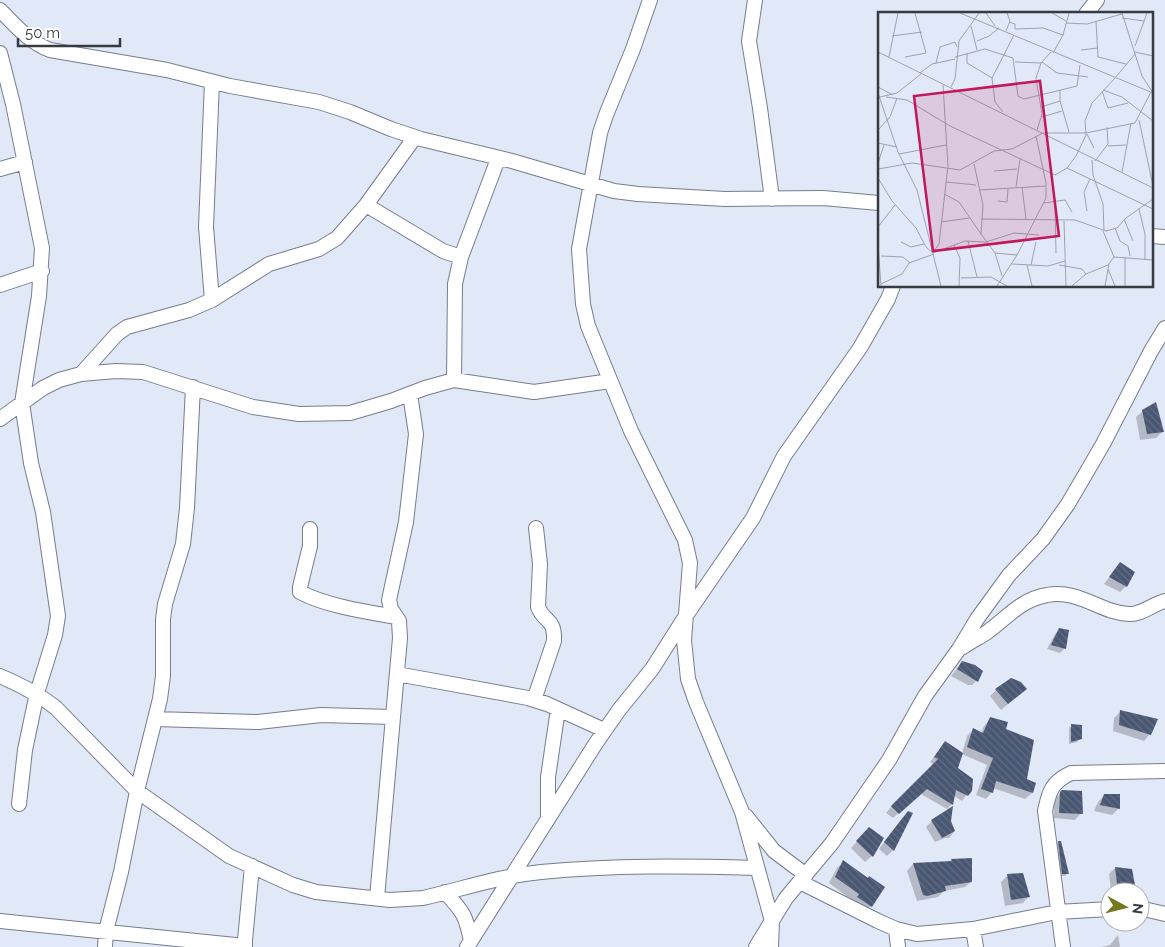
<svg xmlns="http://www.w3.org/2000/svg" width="1165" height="947" viewBox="0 0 1165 947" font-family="Raleway,sans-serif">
<defs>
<pattern id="building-back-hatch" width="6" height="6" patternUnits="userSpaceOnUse" patternTransform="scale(1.25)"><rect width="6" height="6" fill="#495772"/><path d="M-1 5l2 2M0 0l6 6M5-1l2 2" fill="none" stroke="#616d83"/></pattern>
</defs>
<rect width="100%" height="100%" fill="#e1e8f7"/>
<path fill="#0003" d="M1143 411 1163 431 1156 438 1140 440 1136 417Z
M1120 563 1126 586 1120 592 1104 584Z
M1060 629 1065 648 1060 653 1047 649 1055 634Z
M962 662 978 679 972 685H968L951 676Z
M996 690 1019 695 1001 710 990 696Z
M1120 712 1150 734 1144 741 1113 731 1114 718Z
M990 719 1005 729 1025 780 1035 784 1032 793 1025 799 993 788 992 792 986 799 976 795 987 765 962 754 957 769 970 790 962 801 954 796 952 804 947 809 921 794 893 818 886 813 895 802 934 765 930 762 945 743 962 754 967 736 973 730 981 733 984 726Z
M1072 725 1080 739 1077 742 1069 744V728Z
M1062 791 1081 813 1075 820 1054 818V800Z
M1104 796 1119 808 1112 815 1094 811 1098 802Z
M951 809 949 821 954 832 949 838H945L935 842 926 827 932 821Z
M911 813 893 850 887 856 879 849 902 818Z
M869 828 882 838 872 856 865 862 851 848Z
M1058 842 1068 873 1065 876H1060L1056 845Z
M970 859 972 881 965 887 944 891 938 897 917 901 907 871 913 864 948 862 951 860Z
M843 862 871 906 865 912 853 901 829 883 837 868Z
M1115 868 1133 884 1127 891 1111 890 1109 874Z
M1022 874 1029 896 1023 903 1005 906 1001 882 1007 876Z
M1118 935 1120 947H1101L1110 945Z"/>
<path fill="url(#building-back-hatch)" d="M1156 402 1164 432 1147 434 1142 410Z
M1120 562 1135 572 1127 587 1109 577Z
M1059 628 1069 630 1066 649 1051 645Z
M962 661 975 665 983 671 978 682 957 669Z
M1011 678 1021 682 1027 689 1008 704 995 689Z
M1120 710 1158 719 1151 735 1119 725Z
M990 717 1008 722 1006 729 1034 740 1027 779 1036 783 1033 793 996 781 993 793 981 789 993 758 967 747 973 728 983 733Z
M1071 724 1082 725V739L1071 742Z
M945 741 963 753 958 768 973 779 972 791 968 796 956 790 953 805 927 789 899 814 891 806 938 759 934 757Z
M1062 790 1082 791 1083 814 1059 813 1060 792Z
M1104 794H1120V809L1100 805Z
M953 806 951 821 955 831 942 838 931 820Z
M908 811 913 813 894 851 884 842Z
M869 827 884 838 873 857 856 841Z
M1058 841H1061L1069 874H1062Z
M972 858V882L945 886 946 891 927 896 923 895 913 863 952 861 951 859Z
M843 860 868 878 869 876 885 887 872 907 857 897 859 894 835 877Z
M1115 867 1132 869 1135 885 1117 884Z
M1023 873 1030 897 1011 900 1007 874Z"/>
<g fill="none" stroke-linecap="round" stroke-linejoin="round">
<defs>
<path id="minor" d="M650 0 633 49 606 115 600 133 579 249 583 304 588 326 631 431 685 540 690 563 684 640 688 679 696 702 742 812 772 921 771 947
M755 0 749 41 760 108 772 199
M0 10C16 26 29 42 50 50L167 70 230 86 319 102 350 112 391 129 421 139 512 161 614 191 638 194 725 199 823 198 879 203
M1086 14 1097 0
M0 53 13 104 42 248 39 296 22 403 31 463 43 512 58 616 55 635 37 693 25 750 19 804
M212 82 206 227 212 300
M0 169 25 162
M366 205 443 251 461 257
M1151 236 1165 237
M0 285 42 271
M81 374 117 334 127 327 189 310 212 300 269 264 319 249 337 238 366 205 415 137
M454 380 455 284 461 257 498 159
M0 419 43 388 59 380 81 374 116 371 143 372 253 407 299 414 350 413 391 401 425 388 454 380 534 392 610 381
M310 529V546L300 587V592C326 606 367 612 396 617
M963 647C970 642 978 638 986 633 1006 619 1021 599 1047 595 1080 589 1100 613 1129 614 1141 615 1153 604 1165 601
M397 674 528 698 547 704 604 730
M0 676C21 685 39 694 56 708L137 791 229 856 293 885 316 892 390 900 423 898C462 889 501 876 541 872 613 865 685 866 757 868
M534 700 554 641C555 617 544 623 538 607L540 564 536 528
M155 719 258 722 321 715 393 717
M746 816 774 851 806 875
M548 817V777L558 709
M800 882 878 921 896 929 917 934 973 929 1057 912 1110 909
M445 892C463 912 466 915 471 941
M377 898 400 638 399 621 391 609 389 600 406 522 416 434 410 394
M1140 910H1148L1165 914
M0 921 245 946
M896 929 898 947
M973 929 976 947
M105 947 106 931 121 872 137 791 160 699 163 676V619L165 604 183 544 187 508 193 387
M245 947V940L252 866
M467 947 596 743 619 710 652 669 687 614 753 518 784 456 860 348 888 299 893 286
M756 947 786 898 832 843 869 789 889 760 925 696 959 649 977 619 1009 575 1043 539 1068 504 1103 444 1151 351 1165 328
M1063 947 1045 811C1049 791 1052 782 1071 773L1165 771"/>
</defs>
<use href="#minor" stroke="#767d8b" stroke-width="16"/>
<use href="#minor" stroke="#fff" stroke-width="14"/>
</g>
<g transform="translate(878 12)">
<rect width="275" height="275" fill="#e1e8f7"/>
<path fill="none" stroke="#9da2ae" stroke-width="1" d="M82 1 275 81M108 1 117 14M174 1 188 9M244 1 264 64 275 81M244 6 266 9M218 9 220 45 248 52M131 10 137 12V17L165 16 185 23M188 11 209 12 244 2M93 14 99 38M128 19 132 9 129 1M14 24 44 20M99 29 111 24 121 16M257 34 269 1M203 38 220 36M0 40 275 176M257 40 275 44M89 41V51L114 66M175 41 185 23 191 1M11 45 20 1M27 45 48 41 37 1M77 45 107 37 135 46 140 84 146 87 199 74 202 53M137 50 163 51M164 50 179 61 210 65M58 51 62 35 77 30 79 35M42 61 54 52 77 47M237 66 257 42M0 75 15 83M73 75 77 67 81 29 101 1M182 78V89L191 120M225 78 244 85 275 109M224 79 230 96 250 91M0 81 20 140 39 178 63 274M2 85 19 81 43 62M8 85 29 88 72 114 177 163 189 156 198 144 208 123 207 109 214 91 237 66M163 95 182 89M125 100 117 90 114 66 136 23M164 105 184 99M261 108 275 174M0 118 12 105 19 86M159 118 164 102 158 66 163 51 173 40M209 122 216 136M0 131 19 135M230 134 248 133M21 142 68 133M214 148 215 163 225 192 226 219M217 149 230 132 229 115M0 151 6 133M96 152 105 193 103 222 117 241 124 264M189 156 275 197M0 157 34 151 82 158 116 139 134 137 165 121H208L257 111 273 80M116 159 139 157M244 160 253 111M0 166 14 189 38 216 48 235 55 241 87 229 108 230 136 221 161 223M68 170 98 173M138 175 142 147M144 175 148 207M101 178 168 174M66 182 81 190 103 222M120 189 129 190 130 177M166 191 187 188 194 200M177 191 178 241M261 197 267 222V247M209 199 206 180 212 167M103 207 197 208 228 219 239 216 248 206 275 187M246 207 255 229M186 209 188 274M63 210 91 206M0 215 17 193M237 216 242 229 250 234 252 244M225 219 236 245M90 229 99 265M23 230 33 235 46 232M0 233 3 274M76 233 82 246 81 274M56 239 61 232 70 154 65 73M117 241 139 243M3 244 25 245 32 251M134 252 170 254 187 249M149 253 154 274M153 253 158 230M181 253 204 257 208 262M230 257 237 274M83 266 113 265 129 274M3 272 24 262 31 251 56 242M119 274 139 243 168 186V171L158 124M194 274 208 262 230 253 236 245 275 248M227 274 231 252M247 274V245"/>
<path fill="#c2185b" fill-opacity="0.15" stroke="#c2185b" stroke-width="2.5" d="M162 69 181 224 55 239 36 84Z"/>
<rect width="275" height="275" fill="none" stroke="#373a40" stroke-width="2.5"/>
</g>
<g transform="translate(1125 907) rotate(97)"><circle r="24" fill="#ffffff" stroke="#afb0b3"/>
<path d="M0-4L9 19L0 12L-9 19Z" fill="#74781f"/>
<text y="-8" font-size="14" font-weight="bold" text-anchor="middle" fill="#373a40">N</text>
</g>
<path d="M18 38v8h102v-8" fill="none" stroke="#373a40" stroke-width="2.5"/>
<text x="25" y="38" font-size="15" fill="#373a40" stroke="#ffffff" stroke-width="4" paint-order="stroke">50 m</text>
</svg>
